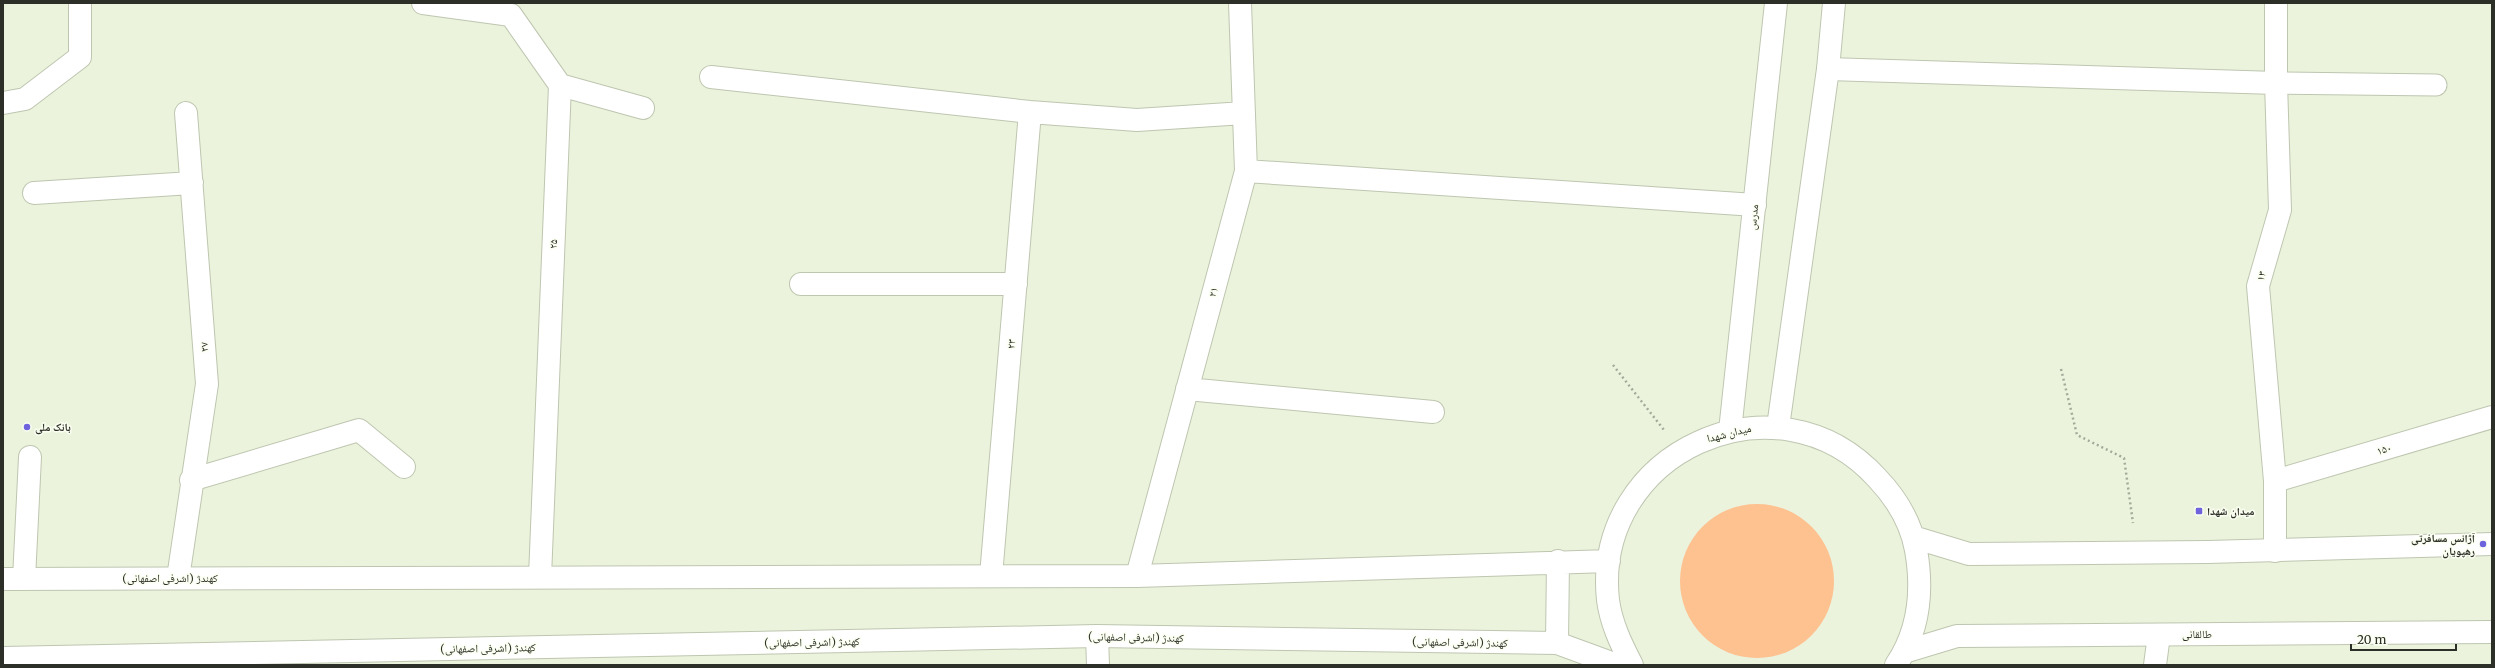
<svg xmlns="http://www.w3.org/2000/svg" width="2495" height="668" viewBox="0 0 2495 668" font-family="Merriweather,'Noto Naskh Arabic',serif">
<rect width="100%" height="100%" fill="#ebf3dd"/>
<path fill="#fec190" d="M1680 581a77 77 0 1 1 154 0a77 77 0 1 1-154 0Z"/>
<g fill="none" stroke-linecap="round" stroke-linejoin="round">
<defs>
<path id="service" d="M2276 83 2436 85"/>
<path id="minor" d="M423 3 511 15 560 85 540 577
M1828 69 2276 83
M711 77 1030 112 1137 120 1244 113
M560 85 643 108
M3 103 25 99 80 57V3
M1246 171 1755 205
M34 193 192 183
M801 284H1016
M1187 389 1433 412
M191 480 359 430 404 467
M2275 481 2492 417
M2275 551V481L2258 286 2280 210 2276 83V3
M991 576 1030 112
M1137 576 1246 171 1240 3
M178 578 207 384 186 113
M24 579 30 457
M1097 636 1098 665
M2155 665 2159 635"/>
<path id="secondary" d="M1778 427 1828 69 1834 3
M1730 431 1776 3"/>
<path id="primary" d="M1913 537 1969 554 2208 552 2492 544
M3 579 1137 576 1609 561
M1557 643 1558 561
M1904 652 1957 636 2492 632
M3 658 1097 636 1557 643 1617 665
M1632 665C1621 644 1611 623 1608 600 1592 452 1777 368 1877 478 1896 498 1911 523 1916 550 1923 590 1919 631 1896 665"/>
</defs>
<use href="#service" stroke="#bec6b0" stroke-width="23"/>
<use href="#minor" stroke="#bec6b0" stroke-width="24"/>
<use href="#secondary" stroke="#bec6b0" stroke-width="24"/>
<use href="#primary" stroke="#bec6b0" stroke-width="24"/>
<path stroke="#a4aa9a" stroke-width="2.5" stroke-dasharray="2 3" stroke-linecap="butt" d="M1613 365 1664 430
M2061 369 2077 435 2124 458 2133 523"/>
<use href="#service" stroke="#fff" stroke-width="21"/>
<use href="#minor" stroke="#fff" stroke-width="22"/>
<use href="#secondary" stroke="#fff" stroke-width="22"/>
<use href="#primary" stroke="#fff" stroke-width="22"/>
</g>
<g fill="#6f63dd" stroke="#fafff1" stroke-width="1.5">
<circle cx="27" cy="427" r="4"/>
<rect x="2195" y="507" width="8" height="8" rx="2"/>
<circle cx="2483" cy="544" r="4"/>
</g>
<g text-anchor="middle" stroke-width="3" stroke-linejoin="round" paint-order="stroke">
<g font-size="11" fill="#2c2f27" stroke="#fafff1">
<text transform="translate(1753 217) rotate(-84)" y="4">مدرس</text>
<text transform="translate(553 244) rotate(-88)" y="4">۲۵</text>
<text transform="translate(2261 276) rotate(-74)" y="4">۱۳</text>
<text transform="translate(1213 292) rotate(-75)" y="4">۲۱</text>
<text transform="translate(1011 344) rotate(-85)" y="4">۲۳</text>
<text transform="translate(204 347) rotate(-94)" y="4">۲۷</text>
<text transform="translate(1729 433) rotate(-14)" y="4">میدان شهدا</text>
<text transform="translate(2384 449) rotate(-16)" y="4">۱۵۰</text>
<text x="170" y="582">کهندژ (اشرفی اصفهانی)</text>
<text x="2197" y="638">طالقانی</text>
<text transform="translate(1136 637) rotate(1)" y="4">کهندژ (اشرفی اصفهانی)</text>
<text transform="translate(812 642) rotate(-1)" y="4">کهندژ (اشرفی اصفهانی)</text>
<text transform="translate(1460 642) rotate(1)" y="4">کهندژ (اشرفی اصفهانی)</text>
<text transform="translate(488 648) rotate(-1)" y="4">کهندژ (اشرفی اصفهانی)</text>
</g>
<g font-size="11" font-weight="bold" fill="#2c2f27" stroke="#fafff1" text-anchor="start">
<text x="35" y="431">بانک ملی</text>
<text x="2207" y="515">میدان شهدا</text>
<text x="2475" y="542" text-anchor="end">آژانس مسافرتی<tspan x="2475" dy="13">رهپویان</tspan></text>
</g>
</g>
<rect width="2495" height="668" fill="none" stroke="#2c2f27" stroke-width="8"/>
<path d="M2351 644v6h105v-6" fill="none" stroke="#2c2f27" stroke-width="2"/>
<text x="2357" y="644" font-size="12" fill="#2c2f27" stroke="#fafff1" stroke-width="3" paint-order="stroke">20 m</text>
</svg>
